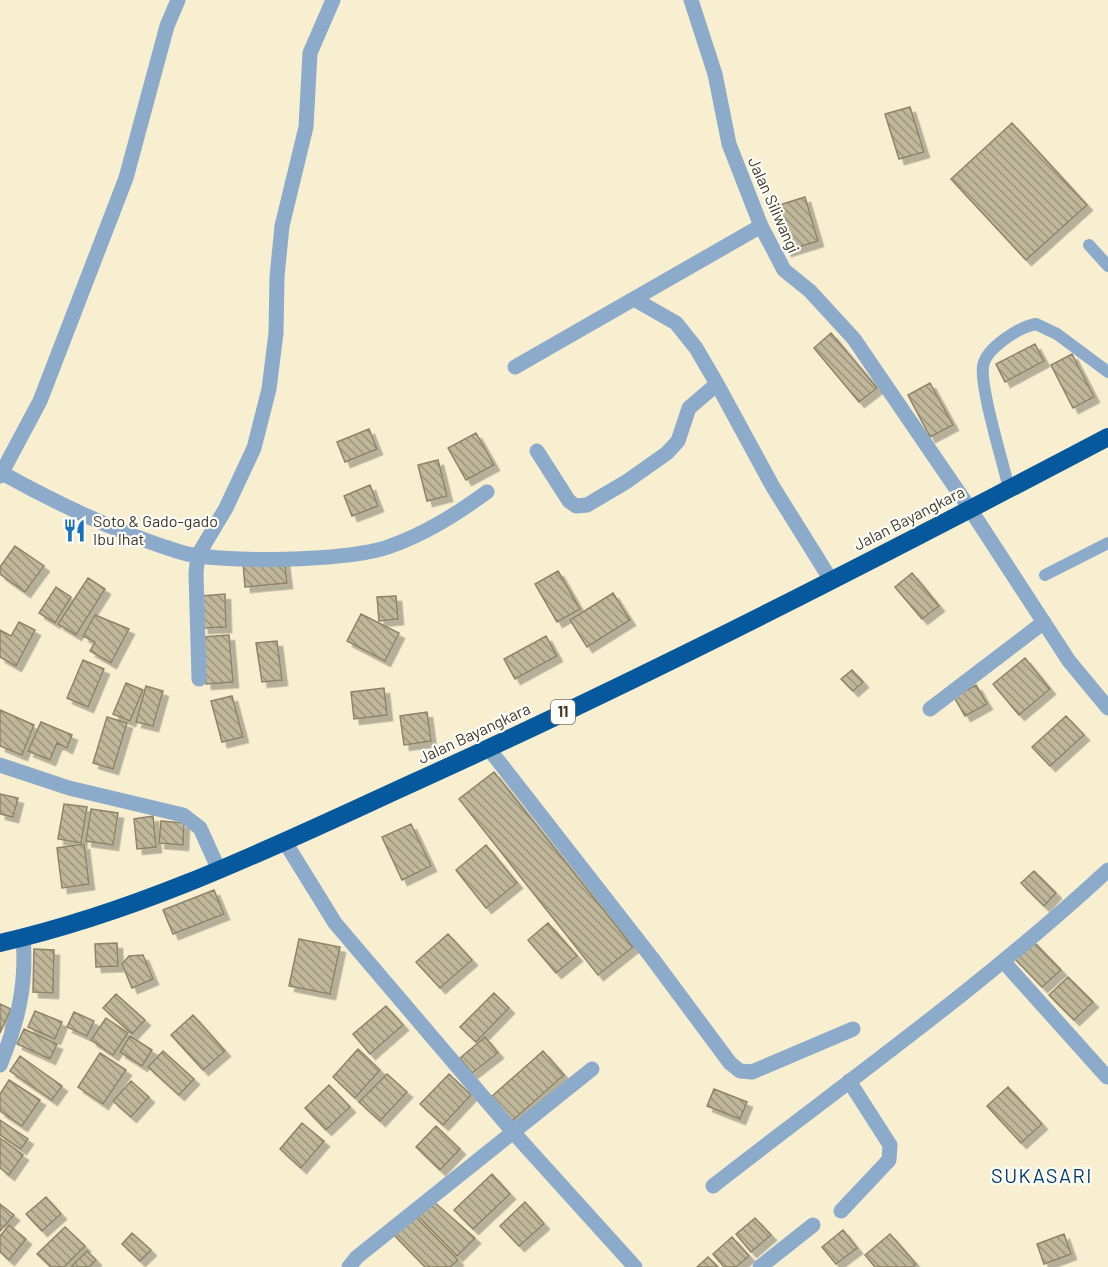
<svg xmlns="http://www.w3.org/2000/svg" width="1108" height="1267" viewBox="0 0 1108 1267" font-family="Barlow,sans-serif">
<defs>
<pattern id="building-back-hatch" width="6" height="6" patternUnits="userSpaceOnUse" patternTransform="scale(1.5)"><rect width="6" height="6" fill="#c0b79a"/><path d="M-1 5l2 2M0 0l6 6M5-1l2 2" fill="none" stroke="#9d967e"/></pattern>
<filter id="shadow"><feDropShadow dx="5.5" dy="5.5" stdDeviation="0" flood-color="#0004"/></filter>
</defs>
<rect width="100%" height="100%" fill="#f8eed0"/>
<path fill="url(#building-back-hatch)" stroke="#8e8569" stroke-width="1.5" filter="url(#shadow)" d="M910 107 924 152 899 159 885 114Z
M1012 123 1087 205 1026 260 951 179Z
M805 197 818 241 786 251 773 207Z
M831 333 877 388 859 402 814 348Z
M1035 344 1044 361 1005 382 996 364Z
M1072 354 1094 397 1073 408 1051 365Z
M930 383 953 425 930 437 908 395Z
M369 429 377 449 345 462 337 442Z
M476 433 494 465 466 480 448 448Z
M438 460 447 496 427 501 418 465Z
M370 485 378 506 352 516 344 496Z
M15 546 44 566 25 592 0 574V567Z
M284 559 287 583 245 587 243 563Z
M558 571 580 609 557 622 535 584Z
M912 573 939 606 922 619 895 587Z
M88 578 105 589 76 635 58 624Z
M56 587 71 597 55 623 39 613Z
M613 593 630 620 587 647 570 620Z
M225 594 226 627 203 628 201 596Z
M396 596 398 619 379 621 377 597Z
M361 614 399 633 385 661 347 641Z
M95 615 129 629 111 663 90 651 95 642 83 636Z
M19 622 35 630 16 666 0 657V630L11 636Z
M229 635 233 682 206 684 202 637Z
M546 636 557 656 515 679 504 659Z
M277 641 282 680 262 682 256 643Z
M1025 658 1050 689 1019 715 993 684Z
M83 660 104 669 88 707 67 698Z
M852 670 863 682 853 691 841 679Z
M126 683 143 690 130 721 113 714Z
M976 685 987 704 965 716 954 697Z
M146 686 163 691 153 726 136 722Z
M384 688 387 715 354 719 351 692Z
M232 696 243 737 222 742 211 701Z
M0 710 34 725 22 755 0 746Z
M427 712 431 741 404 745 400 716Z
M1066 716 1084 735 1050 766 1032 747Z
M107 717 127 723 113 769 93 763Z
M41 722 72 735 67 748 57 743 50 760 28 751Z
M494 772 633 947 598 975 459 799Z
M0 794 18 798 13 817 0 814Z
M64 804 87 807 81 843 58 839Z
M91 809 118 813 113 845 86 841Z
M153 816 156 847 137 849 134 819Z
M161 821 184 823 183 845 159 843Z
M411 824 431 866 402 880 382 837Z
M84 844 89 884 62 888 57 848Z
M486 845 517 883 486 908 456 870Z
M1034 871 1056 893 1044 906 1021 883Z
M214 890 224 914 173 934 163 910Z
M548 923 577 956 556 973 528 940Z
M448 934 472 960 440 988 416 962Z
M299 939 340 947 330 994 289 986Z
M1032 940 1061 970 1042 987 1014 958Z
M117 943 118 966 96 967 95 944Z
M34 949 54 950 53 993 33 992Z
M143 955 153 979 132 988 122 964 129 956Z
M1068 977 1093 1002 1074 1020 1049 995Z
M494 993 509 1008 476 1042 460 1027Z
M116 994 145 1020 132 1034 103 1008Z
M0 1004 11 1009 0 1033Z
M386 1006 403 1025 370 1054 353 1034Z
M35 1011 62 1022 55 1039 28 1027Z
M74 1012 94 1021 87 1036 67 1027Z
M193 1015 225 1051 203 1070 171 1035Z
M106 1018 128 1033 113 1055 91 1040Z
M24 1029 57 1044 50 1059 17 1044Z
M130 1036 152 1050 142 1066 120 1052Z
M485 1037 498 1053 472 1073 460 1058Z
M358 1049 380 1070 355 1098 333 1077Z
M163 1051 194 1079 179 1095 148 1067Z
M543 1051 564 1075 512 1121 491 1097Z
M100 1053 126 1070 103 1104 78 1087Z
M20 1056 62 1086 52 1100 10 1071Z
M387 1074 407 1092 380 1121 359 1102Z
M449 1074 471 1095 443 1125 420 1104Z
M9 1080 40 1100 22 1126 0 1111V1094Z
M131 1081 149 1097 131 1117 113 1101Z
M329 1085 350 1107 326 1130 305 1108Z
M1008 1087 1042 1124 1021 1143 987 1106Z
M714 1089 747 1102 740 1119 707 1106Z
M0 1120 28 1139 21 1149 0 1135Z
M302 1123 324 1141 301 1168 280 1149Z
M436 1126 460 1149 440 1170 416 1147Z
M0 1138 23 1155 9 1175 0 1168Z
M492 1174 510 1194 473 1229 454 1210Z
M46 1197 61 1214 42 1231 26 1214Z
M433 1201 475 1238 457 1256 418 1216Z
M525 1202 544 1224 519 1246 500 1226Z
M0 1204 14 1215 0 1231Z
M415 1216 458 1260 450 1267H425L394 1235Z
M755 1218 771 1235 751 1252 736 1234Z
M9 1225 26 1239 9 1260 0 1252V1236Z
M65 1227 85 1246 64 1267H51L37 1254Z
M843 1230 857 1248 836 1264 822 1247Z
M132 1233 151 1250 140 1261 122 1244Z
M890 1234 916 1264 913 1267H875L865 1255Z
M1064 1234 1071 1254 1044 1264 1037 1244Z
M732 1237 749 1256 736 1267H724L713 1254Z
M87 1251 96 1260 89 1267H71Z
M708 1257 718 1267H697Z"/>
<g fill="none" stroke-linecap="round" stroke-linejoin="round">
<path stroke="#8cabcb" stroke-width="12" d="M1089 245 1108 266
M1009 489C1003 462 980 389 983 366 986 348 1019 327 1036 324L1057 334 1108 372
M1045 575 1108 543"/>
<path stroke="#8cabcb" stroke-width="15" d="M691 0 715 74 729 144 761 226 784 270 810 291 854 339 970 509 1069 661 1108 708
M515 367 761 226
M717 384 773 487 831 580
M537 451 569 501 576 506 587 505 626 482 667 453 678 441 689 408 717 384 696 348 676 323 634 299
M2 473C58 504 118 533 180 552 220 564 349 561 388 547 425 534 455 515 487 492
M0 476 40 401 126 178 167 26 178 0
M199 679 196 573 198 555 226 508 254 448 269 389 276 333 277 277 282 226 306 127 310 53 333 0
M930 709 1044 622
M489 749 652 958 730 1063 740 1071 752 1072 853 1029
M0 765 69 788 183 815 200 828 219 870
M285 842 335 923 513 1132 635 1267
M1003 961 1107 1077
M0 1065C18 1022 27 984 23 938
M713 1186C846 1082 984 985 1108 870
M841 1211 889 1160 890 1145 849 1081
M349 1267 357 1257 592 1069
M760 1267 813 1225"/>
<path stroke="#05599c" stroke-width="18" d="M0 943C146 910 281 843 417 781 651 675 880 557 1108 437"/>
</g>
<defs>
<symbol id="restaurant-bare" viewBox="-9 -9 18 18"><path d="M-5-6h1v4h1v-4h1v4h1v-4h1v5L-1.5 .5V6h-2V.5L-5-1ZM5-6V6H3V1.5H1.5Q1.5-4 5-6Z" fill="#1871be" stroke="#fefcf6" stroke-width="2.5" paint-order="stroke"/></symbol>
</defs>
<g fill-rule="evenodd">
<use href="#restaurant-bare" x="58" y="514" width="33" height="33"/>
</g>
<g text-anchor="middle" stroke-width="4.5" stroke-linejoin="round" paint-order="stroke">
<rect fill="#fefcf6" stroke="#777469" stroke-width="1.5" x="551" y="700" width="24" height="24" rx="4.5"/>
<g font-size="15" font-weight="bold" fill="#3d392d">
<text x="563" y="717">11</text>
</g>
<g font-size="16" fill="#3d392d" stroke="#fefcf6">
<text transform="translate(774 205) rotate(66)" y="6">Jalan Siliwangi</text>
<text transform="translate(909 518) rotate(-27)" y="6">Jalan Bayangkara</text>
<text transform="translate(474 733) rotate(-25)" y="6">Jalan Bayangkara</text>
</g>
<g font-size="16" fill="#3d392d" stroke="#fefcf6" text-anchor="start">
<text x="93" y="527">Soto &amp; Gado-gado<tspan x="93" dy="18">Ibu Ihat</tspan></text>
</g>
<g font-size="20" letter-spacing="1.5" fill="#003b6c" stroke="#fefcf6">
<text x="1042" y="1183">SUKASARI</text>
</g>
</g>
</svg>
